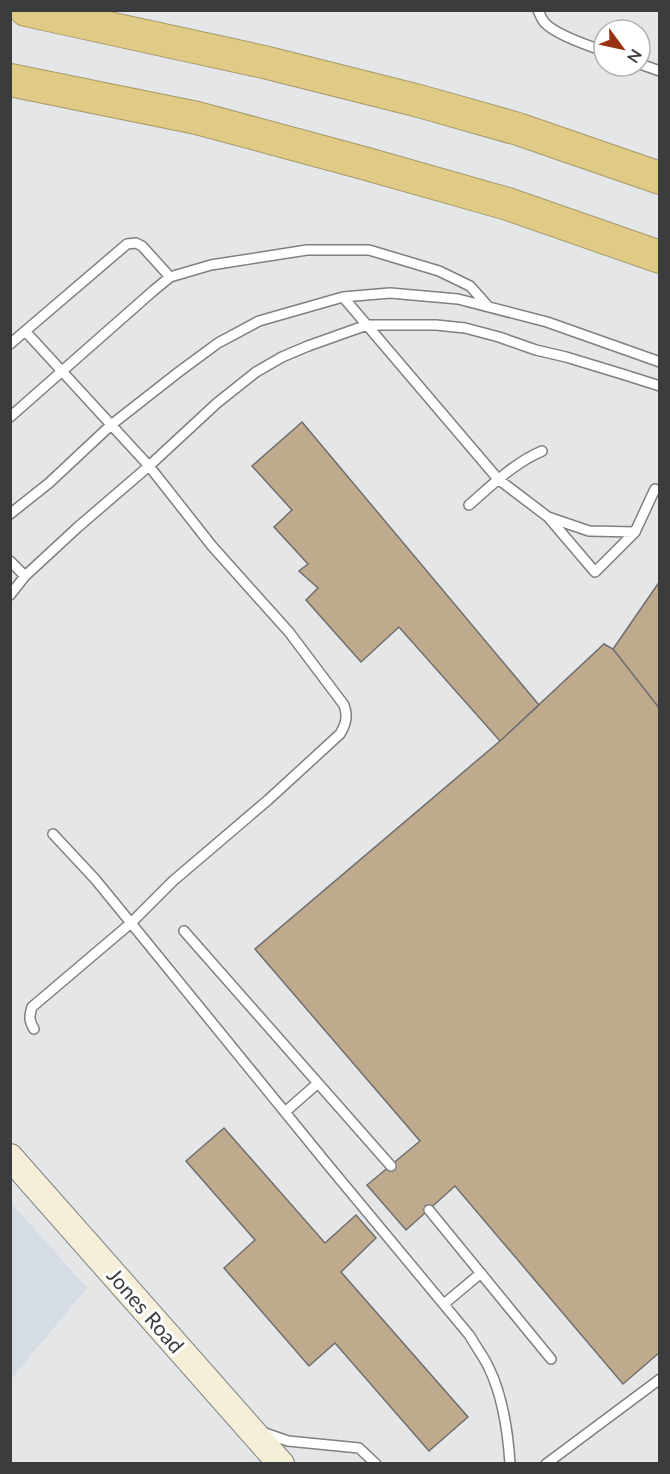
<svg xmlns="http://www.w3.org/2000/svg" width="670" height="1474" viewBox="0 0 670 1474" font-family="Lato,sans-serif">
<rect width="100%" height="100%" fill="#e4e6e8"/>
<path fill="#d5dce4" d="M10 1202 87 1288 11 1379H10Z"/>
<path fill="#c0aa8e" stroke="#6f6e6c" stroke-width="1.5" d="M302 422 539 705 500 741 399 627 361 662 306 600 318 588 299 571 308 564 274 527 292 510 252 466Z
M660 581V709L613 649Z
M604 644 613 649 660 709V1352L623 1384 455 1186 406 1230 367 1185 420 1141 255 949 500 741Z
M224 1128 325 1243 356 1215 376 1238 341 1272 468 1417 429 1451 335 1343 309 1366 224 1268 255 1240 186 1161Z"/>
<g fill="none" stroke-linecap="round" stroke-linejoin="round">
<defs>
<path id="lane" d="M538 10C540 15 542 20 545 23 556 35 589 46 604 51
M640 64 660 71
M343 297 498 479 548 517 589 531 635 532
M25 331 149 466 212 546 289 632 344 705C348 716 346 724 340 734L268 800 173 881 131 923 328 1165 470 1336C476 1347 484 1357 489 1368 503 1397 508 1432 510 1464
M10 344 127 244 136 243 142 246 170 277
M10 417 153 291 170 277 211 265 307 250H369L439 271 470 286 487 305
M469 505C492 485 514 463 542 451
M10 514 49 483 111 425 180 371 218 343 259 321 343 297 390 293 458 299 547 322 660 362
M549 518 595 572 635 532 655 489
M10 561 25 576
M10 595 25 576 78 527 149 466 217 403 256 372 282 357 308 346 367 325H436L465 328 499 337 536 350 566 357 622 374 660 386
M184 931 391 1166
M34 1029C29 1021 29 1016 32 1007L131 923 95 879 53 834
M285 1112 318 1083
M429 1210 551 1359
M444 1304 481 1273
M262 1432 288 1441 359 1448 376 1464
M546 1464 660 1379"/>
<path id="secondary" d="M10 1157 281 1464"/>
<path id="highway" d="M26 10 264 62 419 101 518 129 660 178
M10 80 197 118 367 164 508 204 660 257"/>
</defs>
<use href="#lane" stroke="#7e8081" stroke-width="12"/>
<use href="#secondary" stroke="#7e8081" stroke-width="28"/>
<use href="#highway" stroke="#a6996c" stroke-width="34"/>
<use href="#lane" stroke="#fff" stroke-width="9"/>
<use href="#secondary" stroke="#f5efda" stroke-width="26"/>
<use href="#highway" stroke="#dfcb85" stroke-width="32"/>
</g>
<g text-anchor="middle" stroke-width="6" stroke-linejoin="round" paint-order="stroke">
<g font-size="21" fill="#3b3c3d" stroke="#fff">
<text transform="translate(145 1311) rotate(49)" y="7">Jones Road</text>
</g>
</g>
<rect width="670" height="1474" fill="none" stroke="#3b3c3d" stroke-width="24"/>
<g transform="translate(622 48) rotate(123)"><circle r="28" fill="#ffffff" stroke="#b1b1b1" stroke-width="1.5"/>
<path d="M0-4.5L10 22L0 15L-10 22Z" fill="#993210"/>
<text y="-9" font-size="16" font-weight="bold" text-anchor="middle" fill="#3b3c3d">N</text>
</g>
</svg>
